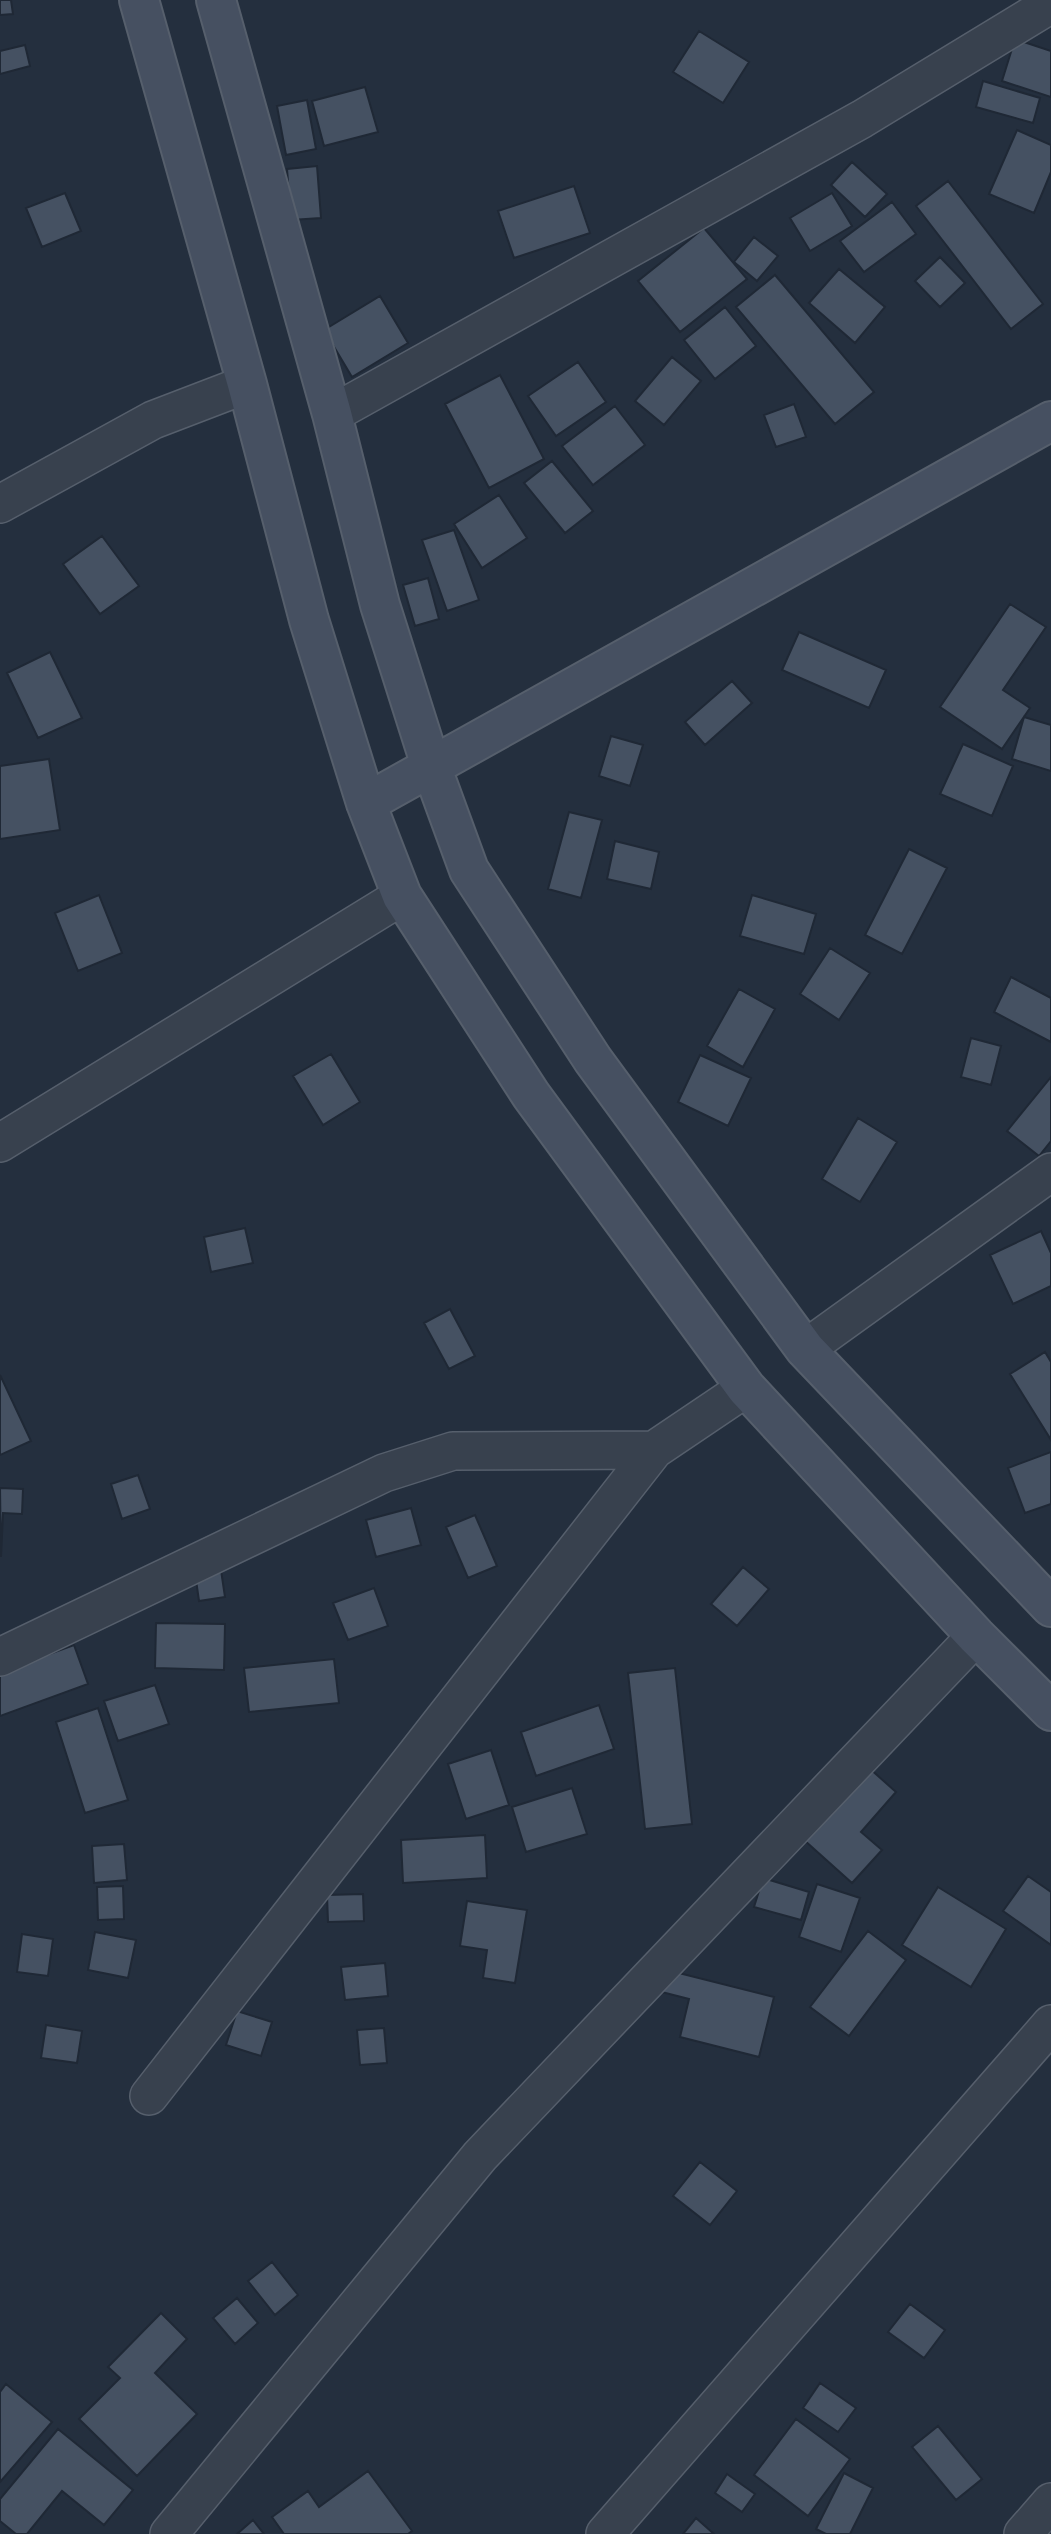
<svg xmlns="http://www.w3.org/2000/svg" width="1051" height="2534" viewBox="0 0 1051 2534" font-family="Figtree,sans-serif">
<rect width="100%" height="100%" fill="#242f3e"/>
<path fill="#455162" stroke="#1f2835" stroke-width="2" d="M0 0H11L13 14 0 15Z
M699 31 749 62 723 103 673 72Z
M1015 39 1051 51V97L1002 81Z
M25 45 30 66 0 74V51Z
M983 81 1040 98 1033 123 976 107Z
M365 87 378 132 324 146 312 101Z
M307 100 316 149 286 155 277 106Z
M1017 130 1051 145V172L1034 213 989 194Z
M852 162 887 194 865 217 831 185Z
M317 166 321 218 291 220 287 169Z
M948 181 1043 304 1011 329 916 206Z
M574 186 590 233 514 258 498 211Z
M65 193 81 231 42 247 26 208Z
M832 193 852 226 810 251 790 218Z
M892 202 916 234 864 272 840 241Z
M704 228 747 279 680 332 638 281Z
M754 237 778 256 757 281 734 262Z
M940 257 965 283 940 307 915 281Z
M839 269 885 307 855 343 809 303Z
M775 275 874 392 835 424 736 307Z
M380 296 408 343 352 377 324 330Z
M725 307 756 346 715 379 684 340Z
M672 357 701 381 664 425 635 401Z
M578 362 606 402 556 436 528 396Z
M500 375 544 459 489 488 445 404Z
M794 404 806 437 776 447 764 415Z
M615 406 645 445 593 485 562 446Z
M552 461 593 511 565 533 524 483Z
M499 495 527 538 482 568 454 524Z
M454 530 479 600 447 611 422 540Z
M102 536 139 586 100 614 63 564Z
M428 578 439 619 415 626 403 585Z
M1010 604 1046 627 1003 690 1030 708 1002 749 940 707Z
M799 632 886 670 869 708 782 670Z
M50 652 82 718 38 738 7 673Z
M732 681 752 703 705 745 685 722Z
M1024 717 1051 725V771L1012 759Z
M611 736 643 745 630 786 599 776Z
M963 744 1013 766 992 816 940 794Z
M49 759 60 830 0 839V766Z
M569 812 602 820 581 898 548 889Z
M615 841 659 852 651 889 607 879Z
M909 849 947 868 902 954 865 935Z
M99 895 122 953 78 971 55 913Z
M752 895 816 914 804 954 740 936Z
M830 948 870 973 839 1020 800 994Z
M1011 977 1051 998V1042L994 1012Z
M739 989 775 1009 743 1067 707 1046Z
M971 1038 1001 1046 991 1085 961 1077Z
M331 1054 360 1102 323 1125 293 1076Z
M700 1055 751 1078 728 1126 678 1102Z
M1051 1077V1141L1039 1156 1007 1131Z
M858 1118 897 1142 860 1202 822 1179Z
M245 1228 253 1263 211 1272 204 1237Z
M1041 1231 1051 1253V1286L1013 1304 990 1255Z
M450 1309 475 1356 449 1369 424 1323Z
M1045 1352 1051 1362V1440L1010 1374Z
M0 1375 31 1441 0 1455Z
M1051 1452V1504L1025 1513 1008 1468Z
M138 1475 150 1509 122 1519 111 1484Z
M0 1488 23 1489 22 1514 3 1513 1 1557Z
M411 1508 421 1545 376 1557 366 1520Z
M475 1515 497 1566 468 1578 446 1527Z
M743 1567 769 1589 737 1626 711 1604Z
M221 1570 225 1597 199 1601 195 1573Z
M374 1588 388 1626 348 1640 333 1603Z
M156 1623 225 1624 224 1670 155 1668Z
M74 1645 88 1684 0 1716V1672Z
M334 1659 339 1703 249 1712 244 1668Z
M675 1668 692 1824 645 1829 628 1673Z
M155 1685 169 1724 118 1741 104 1701Z
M599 1705 614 1749 536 1776 521 1732Z
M98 1708 128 1800 85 1813 56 1722Z
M491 1750 509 1805 466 1819 448 1764Z
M859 1759 896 1792 861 1832 882 1850 852 1883 794 1831Z
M572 1788 587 1834 526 1852 512 1807Z
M485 1835 487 1878 403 1883 401 1840Z
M124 1844 127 1880 94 1883 92 1846Z
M1028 1876 1051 1892V1945L1003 1911Z
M763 1878 809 1892 801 1920 754 1907Z
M817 1884 860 1898 841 1952 799 1937Z
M123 1886 124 1919 98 1920 97 1887Z
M938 1887 1006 1929 971 1987 902 1945Z
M363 1894 364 1921 328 1922 327 1895Z
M467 1901 527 1910 515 1983 483 1978 487 1950 460 1946Z
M868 1931 906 1960 849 2036 810 2007Z
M95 1932 136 1940 128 1978 88 1970Z
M22 1934 53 1939 48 1976 17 1972Z
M385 1963 388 1996 345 2000 341 1967Z
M655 1967 774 1997 759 2057 680 2037 689 1999 650 1989Z
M237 2011 272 2022 261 2056 226 2045Z
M46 2025 82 2031 77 2063 41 2058Z
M384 2028 387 2063 360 2065 357 2030Z
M700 2162 737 2191 710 2225 673 2196Z
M272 2262 298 2295 275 2315 248 2281Z
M237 2298 258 2323 235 2344 213 2318Z
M910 2304 945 2330 924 2358 888 2332Z
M161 2313 187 2339 155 2373 197 2414 137 2476 79 2419 120 2378 108 2367Z
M820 2383 856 2408 838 2432 803 2408Z
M6 2384 52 2422 0 2482V2392Z
M796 2419 850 2459 808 2516 754 2475Z
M938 2426 982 2479 956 2500 912 2447Z
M58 2429 133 2490 104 2525 62 2491 27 2534H16L0 2521V2499Z
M368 2471 412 2531 408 2534H284L272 2517 308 2491 319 2507Z
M844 2473 873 2488 850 2534H826L816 2529Z
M727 2474 755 2494 742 2512 715 2493Z
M696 2518 714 2534H683Z
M253 2520 264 2534H237Z"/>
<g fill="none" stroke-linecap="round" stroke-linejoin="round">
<defs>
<path id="street" d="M332 414 862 119 1051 4
M0 504 153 420 247 384
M0 1143 402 896
M805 1349 1051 1172
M0 1657 384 1473 453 1451 654 1450
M149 2096 654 1450 746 1388
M169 2534 480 2156 976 1636
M605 2534 1051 2024
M1023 2534 1051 2502"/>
<path id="secondary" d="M139 0 247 384 309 620 366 803 402 896 531 1095 746 1388 976 1636 1051 1711
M216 0 332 414 380 605 431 766 469 870 593 1060 805 1349 1051 1607
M366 803 1051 421"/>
</defs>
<use href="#street" stroke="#565f6c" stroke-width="40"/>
<use href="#secondary" stroke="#565f6c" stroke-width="42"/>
<use href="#street" stroke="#38414e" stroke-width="37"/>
<use href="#secondary" stroke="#465061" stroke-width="38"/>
</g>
</svg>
